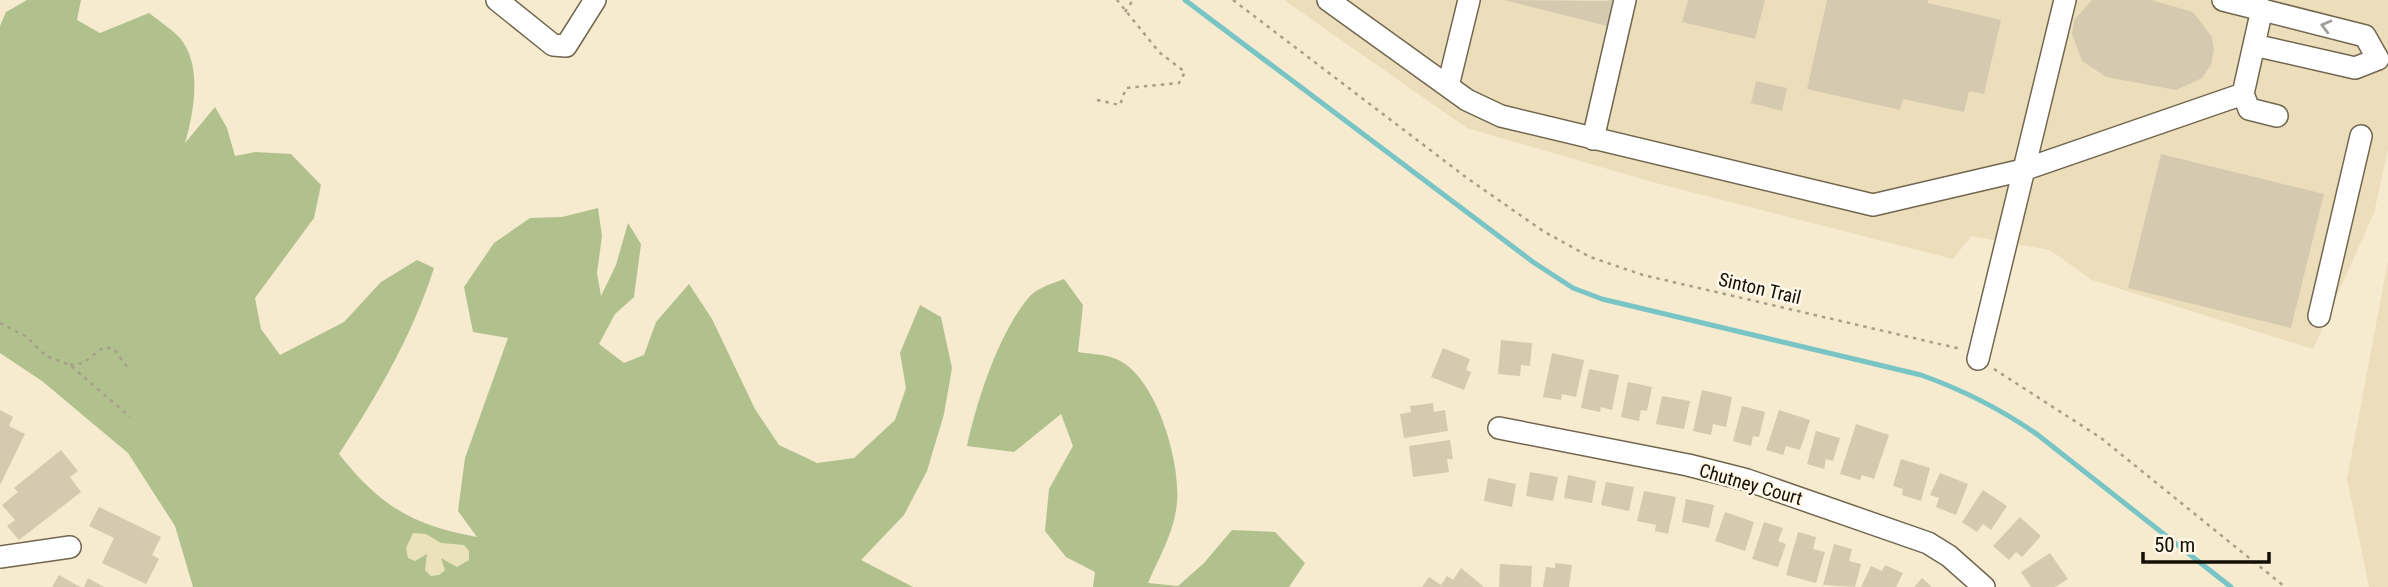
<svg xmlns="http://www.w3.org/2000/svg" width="2388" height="587" viewBox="0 0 2388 587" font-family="'Roboto Condensed',sans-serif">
<rect width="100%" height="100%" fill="#f6eacf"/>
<path fill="#ecddbb" d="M1284 0H2388V149L2374 213 2313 349 2092 280 2050 250 1971 236 1953 259 1656 183 1467 128Z
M2388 261V587H2369L2347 479Z"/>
<path fill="#b1c18d" d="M27 0H81L77 20 100 33 149 13C159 21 170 28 179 37 203 64 194 112 185 143L215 107 227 128 235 156 255 152 291 154 321 185 314 218 255 298 261 329 280 355 344 322 381 282 417 260 434 268C412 336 378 394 339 454 380 506 412 525 477 537L458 511 465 458 508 338 473 332 464 287 494 243 530 218 562 217 598 208 602 236 597 273 601 296 616 265 628 223 641 244 634 297 615 314 599 344 624 363 644 355 656 322 689 284 712 319 755 409 779 445 817 463 854 458 895 420 906 388 900 353 920 305 941 317 952 368 944 414 927 471 904 515 861 560 913 587H193L175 526 128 453 42 381 0 353V26L6 12Z
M1064 279 1083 305 1078 352C1090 354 1104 354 1116 359 1156 375 1181 462 1177 502 1175 531 1159 557 1148 583L1178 586 1204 563 1232 530 1275 532 1305 563 1289 587H1093L1095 572 1066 557 1045 531 1049 489 1073 446 1061 414 1014 452 967 446C977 400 999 332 1030 296 1037 288 1054 283 1064 279Z"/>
<path fill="#ebe2bc" d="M413 533 426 534 441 543 464 545 469 551V560L457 567 441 558 445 570 439 575 431 576 425 570 427 554 415 561 408 558 406 548Z"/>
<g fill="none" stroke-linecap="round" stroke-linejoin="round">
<path stroke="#79c5c5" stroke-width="5" d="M1185 0 1533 262 1573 288 1602 299 1921 375C1963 390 2001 409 2038 435L2231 587"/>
</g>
<path fill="#d5caaf" d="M1504 0 1604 1 1613 0 1607 26Z
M1688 0H1765L1755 39 1682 22Z
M1827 0H1928V3L2001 20 1984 94 1969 91 1964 112 1903 99 1900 110 1807 89Z
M2092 0H2151L2193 12 2212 37 2214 50 2211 65 2202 78 2176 90 2106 77 2082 61 2072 34 2074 20Z
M1756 81 1787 88 1782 111 1751 103Z
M2161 154 2324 194 2291 328 2128 288Z
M1501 340 1532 343 1530 366 1521 365 1520 376 1498 374Z
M1443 348 1470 359 1466 370 1471 372 1464 390 1431 377Z
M1552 353 1584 360 1576 397 1562 394 1561 400 1543 397Z
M1589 369 1619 375 1612 410 1601 407 1600 412 1581 408Z
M1628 382 1652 387 1647 411 1641 410 1639 421 1621 417Z
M1702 390 1732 397 1726 427 1713 424 1711 435 1693 431Z
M1662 396 1690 401 1684 429 1656 424Z
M1433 403 1434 412 1445 410 1448 431 1404 438 1400 414 1411 412 1410 406Z
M1742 406 1765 412 1759 437 1753 436 1751 446 1733 441Z
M0 410 13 417 9 426 25 434 0 485Z
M1779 410 1810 420 1800 450 1786 446 1783 455 1766 450Z
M1856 424 1889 435 1874 479 1862 475 1860 480 1840 474Z
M1816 431 1840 438 1833 461 1826 459 1824 469 1807 464Z
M1450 440 1453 459H1447L1449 472 1413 477 1409 446Z
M61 450 78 471 70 477 81 492 19 540 7 526 15 520 2 505 18 492 14 488Z
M1901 459 1930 468 1921 501 1902 495 1903 489 1893 486Z
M1530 472 1558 477 1553 501 1526 496Z
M1940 473 1968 484 1956 515 1936 507 1939 498 1930 495Z
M1568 475 1596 481 1592 503 1564 498Z
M1488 478 1516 484 1512 507 1484 501Z
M1606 482 1634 487 1629 511 1601 505Z
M1983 490 2007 506 1991 530 1983 524 1977 532 1962 522Z
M1644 491 1676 497 1668 534 1655 531 1656 525 1637 521Z
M1686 499 1714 505 1709 528 1682 522Z
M99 507 161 537 152 555 159 559 146 584 102 563 114 538 89 526Z
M1725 512 1754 522 1745 551 1715 541Z
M2020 517 2041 536 2022 557 2016 552 2009 560 1993 546Z
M1764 522 1783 528 1778 541 1786 544 1778 567 1752 559Z
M1798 532 1816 537 1813 549 1825 552 1816 583 1786 575Z
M1834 544 1852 549 1849 561 1861 564 1855 587 1823 585Z
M2050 553 2068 579 2055 587H2031L2021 572Z
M1555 563 1572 565 1569 587H1543L1546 567 1555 568Z
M1500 564 1532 566 1531 587H1499Z
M1885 565 1903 573 1896 587H1861L1871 566 1882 571Z
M1461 568 1484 587H1422L1429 577 1441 585 1447 576 1453 580Z
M59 575 80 587H52Z
M88 578 104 587H84Z
M1922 578 1932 587H1914Z"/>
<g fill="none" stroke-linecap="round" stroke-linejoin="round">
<defs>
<path id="minor" d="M497 0 553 45 566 46 595 0
M1328 0 1467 100 1501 116 1873 205 2023 170 2243 94 2262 9
M2223 0 2365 36 2378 59
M2254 45 2355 68 2378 59
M1448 86 1469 0
M2243 94 2249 109 2277 116
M1593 139 1625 0
M2319 316 2361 136
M1978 359 2065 0
M1499 428 1688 465 1747 480 1928 543 1949 556 1984 587
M0 557 70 547"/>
</defs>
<use href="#minor" stroke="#71674f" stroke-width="24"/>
<path stroke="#a89f8a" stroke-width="2.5" stroke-dasharray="3.5 5" stroke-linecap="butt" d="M1233 0 1467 178 1543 231 1590 257 1643 275 1961 349
M1125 12 1133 0
M1097 100 1120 105 1126 88 1179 83 1185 72 1159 52 1117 0
M0 323 27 337 46 356 70 365 130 417
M70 365 83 363 104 347 114 349 128 368
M1994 369 2101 438 2285 587"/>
<use href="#minor" stroke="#fff" stroke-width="21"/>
</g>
<defs><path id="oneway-chevron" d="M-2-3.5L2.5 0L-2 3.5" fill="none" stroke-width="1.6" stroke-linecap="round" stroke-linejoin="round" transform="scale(1.75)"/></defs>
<use stroke="#a19f9b" href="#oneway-chevron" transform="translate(2326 26) rotate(-165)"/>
<g text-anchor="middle" stroke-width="5" stroke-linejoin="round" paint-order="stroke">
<g font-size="19" fill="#130f06" stroke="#fff8e8">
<text transform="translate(1760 288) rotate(13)" y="7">Sinton Trail</text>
<text transform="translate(1751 484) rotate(16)" y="7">Chutney Court</text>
</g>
</g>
<path d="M2143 552v10h126v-10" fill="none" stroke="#130f06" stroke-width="3.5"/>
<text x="2154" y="552" font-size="21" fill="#130f06" stroke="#fff8e8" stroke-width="5" paint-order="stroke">50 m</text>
</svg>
